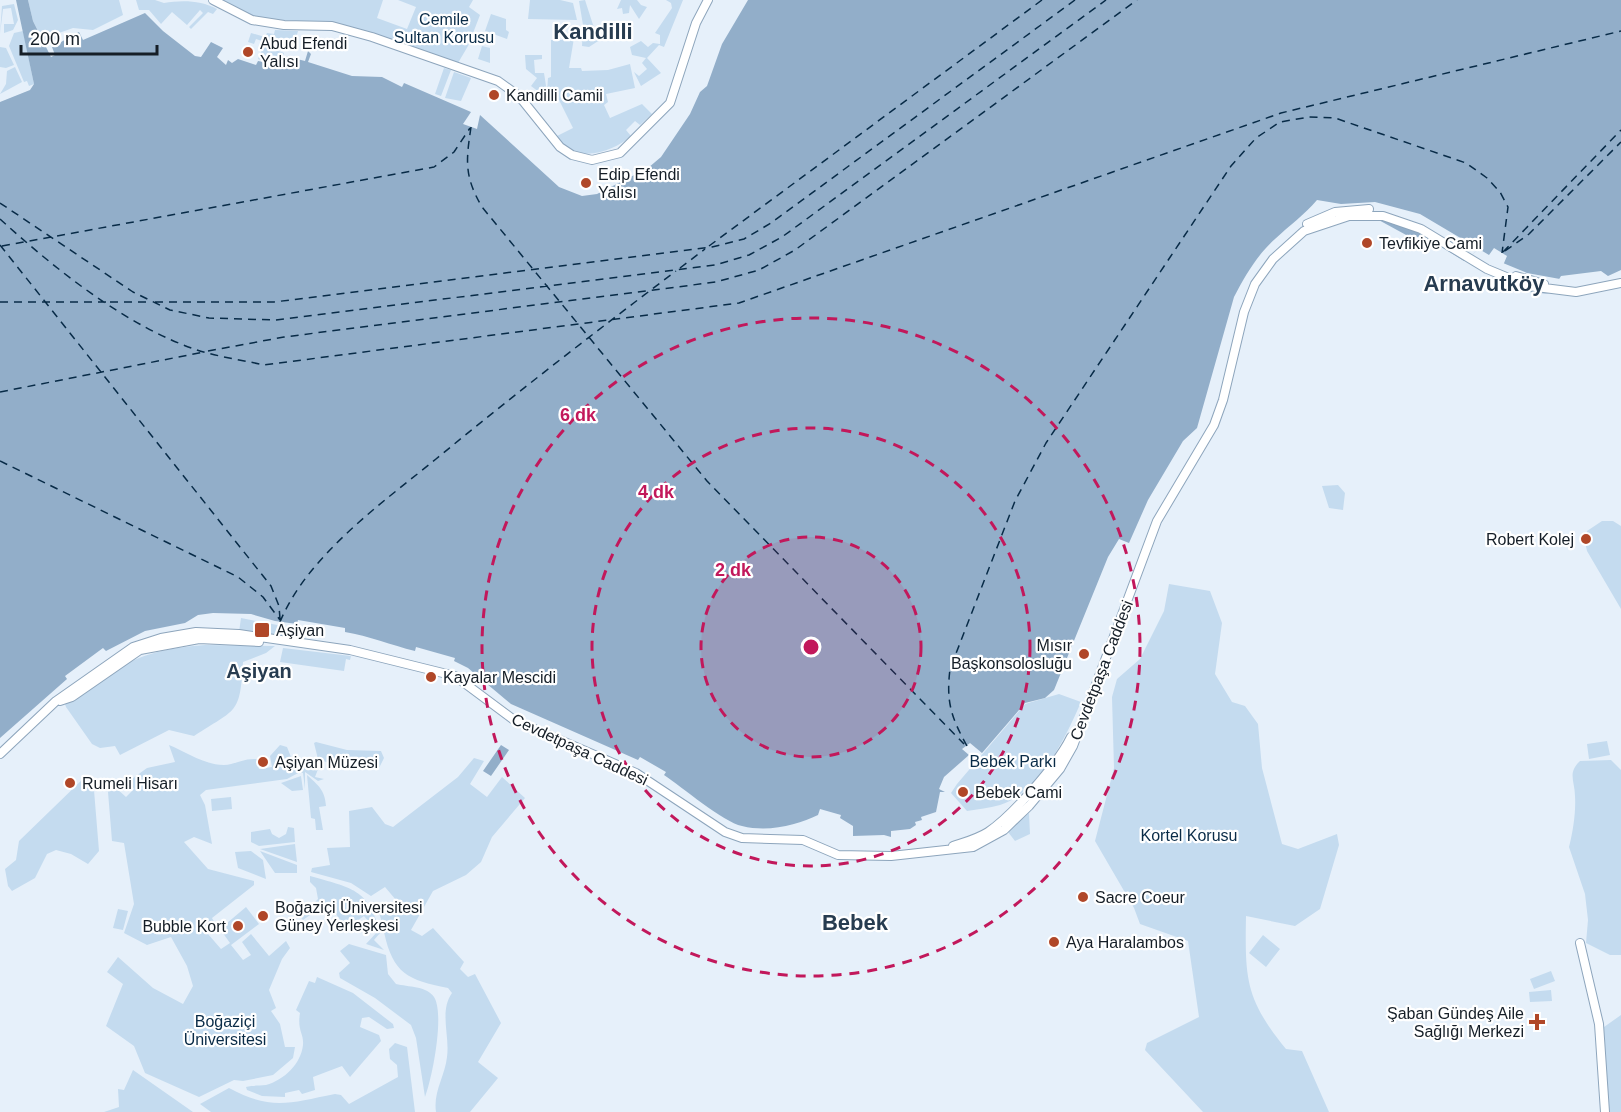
<svg xmlns="http://www.w3.org/2000/svg" width="1621" height="1112" viewBox="0 0 1621 1112" font-family="Arial,sans-serif">
<rect width="100%" height="100%" fill="#e6f0fa"/>
<path fill="#c4dbef" d="M28 0H119L123 15 93 30 73 28 59 33 58 38 45 44 33 21Z
M136 0H155L164 3C181 0 201 0 217 9L213 14 208 12 191 29 189 27 203 13 200 10 187 25 172 12 161 24 149 10H139Z
M218 0H383L377 18 407 29 416 7 398 0H473L469 7 480 15 468 46 458 63 337 24 253 18Z
M530 0H560L573 3 577 20 528 19Z
M585 0 596 34 592 39 596 41 598 34H609L589 47 582 46 583 25 579 1Z
M621 0H637L641 5 647 7 639 19 630 5 629 13 623 14 622 8 617 9Z
M666 0H683L664 47 659 45 647 58 661 73 641 86 634 72 639 76 647 69 642 63 646 58 632 55 630 47 641 41 648 47 653 43 660 44V35L655 33 672 8 671 3Z
M14 4 18 20 13 30 4 33V24H14L11 8 3 9 0 34 2 6Z
M491 14 506 19V30L509 32 507 39 485 31Z
M275 30 298 31 295 42 288 40 286 45 277 44 276 50 284 53 282 58 271 55 266 62 258 59 265 42 256 39 254 44 248 42 251 33 265 37 267 33 274 34Z
M23 31 34 84 29 86 27 81 24 82 9 46 14 33Z
M562 37 574 38 569 68H581L582 71 608 70 630 64 635 88 606 94 608 102 604 105 610 118 642 104 652 114 640 125 635 121 626 130 631 136C615 150 584 162 565 146 556 139 550 128 543 120L557 136 573 128 559 100 553 101 547 92H539L531 86 537 78 526 69 525 55H542V59L534 60 535 73H544L547 92 548 78 551 77V40H562Z
M482 46 490 48V63L478 59Z
M0 47 6 48 14 65 6 68 0 67Z
M15 67 22 82 0 94 6 84 7 71Z
M444 68 451 70 441 96 435 94Z
M454 72 471 78 461 101 445 98Z
M1338 485 1345 493 1343 510 1329 508 1322 486Z
M1602 521H1613L1621 526V609L1587 551 1585 542 1587 531Z
M1169 584 1210 591 1222 623 1215 674 1232 702 1245 706 1258 724 1262 768 1282 844 1298 849 1337 834 1339 845 1320 909 1295 926 1246 916C1245 978 1245 999 1286 1049L1302 1051 1329 1112H1203L1145 1050 1147 1043 1199 1017 1188 941 1140 924 1134 908 1095 841 1114 768 1112 697 1117 679 1140 659 1164 611Z
M241 618 293 628 289 640 239 632Z
M205 645 275 646 266 653 243 662C240 715 237 708 194 736L169 730 120 755 115 746 100 748 92 744 66 707 65 704C119 666 137 650 205 645Z
M283 648 351 656 350 660 346 659 344 671 280 662Z
M1059 694 1081 702C1066 737 1039 793 1000 805 989 808 978 809 967 811L951 793 957 784 1025 704Z
M1607 741 1610 755 1589 759 1587 744Z
M316 742 347 750 381 751 384 758 379 768 357 758 345 769 318 759 314 743Z
M169 745C186 752 205 765 224 765 235 765 242 758 257 759L259 769 272 767 270 756 280 745 287 747 293 762 314 759 315 763 320 764 315 777 324 779 318 781 305 772V789L303 773 300 772 287 779 206 790 200 795 205 805 212 844 194 837 184 842 208 869 254 881V885L212 918 217 927 208 934 221 949 230 943 220 929 246 907 259 924 231 945 243 960 251 955 242 942 251 934 269 956 286 941 290 948 282 959 269 990 276 1008 271 1011 280 1024 285 1047H295L293 1058 273 1075 243 1081 234 1080 199 1097 145 1073 134 1046 106 1026 123 984 107 972 118 957 153 988 183 1004 193 986 187 966 171 937 147 945 124 933 134 904 124 843 112 841 108 792 111 787H115L126 797 134 789 129 781 147 768 175 762Z
M474 758 484 761 470 784 487 797 502 777 525 798 492 837 481 862 466 875 433 891 411 930 422 936 433 928 464 962 460 969 468 977 475 974 501 1023 478 1062 498 1078 470 1112H436C433 1092 445 1076 447 1057 450 1036 439 1011 452 993L448 988C408 980 393 974 384 932 382 921 379 910 373 901L390 916 398 913 396 900 385 887 371 896 351 883 311 872 312 868 330 865 327 848 350 847 349 811 372 807 385 824 393 827 458 777Z
M1611 760 1621 770V955H1610L1586 943 1588 920 1585 894 1569 847C1573 832 1576 812 1575 796 1575 782 1567 773 1580 761Z
M307 775C318 785 325 790 326 806L319 807 323 830H316L315 819 311 818Z
M86 776 93 778 99 851 88 864 71 854 56 850 47 854 35 878 12 891 8 886 5 869 16 860 19 841Z
M301 776 303 790 292 791 281 783Z
M231 797 232 809 212 811 211 799Z
M1029 813 1030 834 1015 841 1008 832Z
M288 827 294 828 295 842 259 846 251 842V832L270 829 272 834 279 838 286 834Z
M295 844 297 862 260 849Z
M251 851 263 860 266 879 238 868 235 852Z
M260 851 297 865V873H275Z
M310 876C351 888 369 888 380 933L374 940 384 950 366 944 377 932 364 916 351 925 353 928 349 932 331 907 321 915 314 903 318 899 316 888 310 882Z
M310 902 317 910 303 920 297 912 301 909 304 913 309 910 306 905Z
M118 909 128 911 123 930 113 928Z
M1263 935 1280 949 1266 967 1249 953Z
M349 944 386 955 388 974 396 984C408 987 427 986 434 997 445 1014 432 1079 425 1097L416 1038 411 1025 375 998 340 978 339 973 350 963 340 951Z
M1551 971 1555 981 1534 989 1530 979Z
M317 977 353 993 393 1024 394 1028 387 1029 369 1017 362 1018 360 1027 379 1035 381 1041 350 1077 342 1066 313 1077 315 1090 302 1094 299 1090 285 1093V1097L262 1096 247 1090 246 1087C253 1085 259 1086 266 1085 284 1080 301 1064 303 1045 304 1033 297 1031 300 1013L296 1010 309 981 315 983Z
M1551 990 1552 1001 1530 1002 1529 992Z
M1621 1015V1112H1607L1604 1027Z
M395 1043 407 1047 415 1112H211L200 1104 229 1088C272 1111 289 1103 335 1094L341 1095 349 1104 398 1077 397 1065 390 1059 389 1049Z
M133 1070 193 1112H104L119 1107 118 1089 124 1090Z"/>
<path fill="#92aec9" d="M16 0H28L33 21 51 57 55 55 52 47 79 32 83 40 145 13 163 31 195 56 201 57 211 42 223 48 217 57 226 65 228 60 232 63 238 59 256 65 258 61 269 63 272 58 283 61 285 56 305 61 308 51 311 54 308 62 352 76 382 77 402 87 404 83 471 112 463 124 477 129 480 115 559 187 582 196 597 194 648 168 661 157 690 114 700 92 707 86 722 44 748 0H1621V270L1608 276 1601 271 1561 276 1550 294 1520 291 1496 282 1507 256 1494 248 1489 255 1479 249 1464 261 1421 234 1418 237 1408 236 1375 218V202L1341 204 1317 200C1304 215 1290 225 1275 239 1257 255 1245 276 1234 297L1197 428 1183 441 1148 500 1129 543 1119 539 1108 557 1054 690 1045 698 1025 703 982 753 970 743 962 749 969 755 944 777 939 789 945 792H940L936 812 921 817 922 820 915 822 916 825 910 829 891 831V837L884 835 853 836V826L840 818 841 815 820 809 818 815C799 824 770 833 742 826 723 822 682 787 664 775L666 772 640 757 638 760 511 704 468 668 454 661 455 658 416 647 415 651C391 645 369 636 345 632V628L298 620 297 624 275 621 251 614 213 613 198 615 185 623 145 631 106 651 103 648 65 676 67 679 0 738V102L30 90 34 84Z
M501 745 509 750 491 776 483 771Z"/>
<path fill="#e6f0fa" d="M1375 202 1420 214 1479 249 1466 260 1408 227 1375 218Z
M1503 263 1527 273 1560 279 1550 294 1525 290 1497 279Z"/>
<g fill="none" stroke-linecap="round" stroke-linejoin="round">
<path stroke="#082b47" stroke-width="1.5" stroke-dasharray="8 6" stroke-linecap="butt" d="M471 127C466 161 464 176 482 207L707 481 964 744
M0 203 133 292 170 310 209 318 276 320 715 265 749 255 782 237 1106 0
M0 219C55 269 126 326 197 350 219 357 242 360 264 365L739 303 1281 113 1621 31
M0 245 271 586 279 606 280 619
M2 246 434 167 454 152 470 128
M709 246 1042 0
M1505 251 1529 234 1621 142
M1503 252 1621 130
M680 268 705 249
M0 302H106
M110 302H151
M155 302H274L712 247 744 239 771 223 1075 0
M208 351 284 337 716 282 759 270 795 250 1137 0
M0 392 204 352
M0 461 238 577 263 597 280 620
M280 622C307 556 382 503 436 459 515 394 595 332 676 271
M967 746C951 717 946 702 950 669L1015 501 1046 443 1231 166 1256 138 1280 122 1309 117 1335 118 1466 163 1487 178 1500 192 1508 207 1502 253"/>
<defs>
<path id="major" d="M213 0 252 20 284 25 332 26 372 37 498 81 519 96 560 147 572 155 592 160 620 153 670 103 696 23 708 0
M1307 224 1335 212 1369 209
M1516 276 1544 284
M60 701 72 697 140 650 199 639 259 642
M0 754 56 701 133 647 161 638 196 632 239 634 350 650 455 676 514 720 636 773 725 832 742 838 803 840 838 855 891 856 973 847 1004 830 1029 806 1060 769 1073 746 1157 521 1214 425 1223 400 1244 312 1255 284 1273 259 1304 231 1349 216H1383L1421 229 1487 269 1528 286 1576 292 1621 283
M953 846C965 842 977 839 988 832 1012 816 1058 764 1071 737
M1580 943 1599 1024 1605 1112"/>
</defs>
<use href="#major" stroke="#8da5bc" stroke-width="10"/>
<use href="#major" stroke="#fff" stroke-width="8"/>
</g>
<circle cx="811" cy="647" r="110" fill="#c2185b" fill-opacity=".12"/>
<g fill="none" stroke="#c2185b" stroke-width="3" stroke-dasharray="10 8">
<circle cx="811" cy="647" r="110"/>
<circle cx="811" cy="647" r="219"/>
<circle cx="811" cy="647" r="329"/>
</g>
<g fill="#b04728" stroke="#fff" stroke-width="2">
<circle cx="248" cy="52" r="6"/>
<circle cx="494" cy="95" r="6"/>
<circle cx="586" cy="183" r="6"/>
<circle cx="1367" cy="243" r="6"/>
<circle cx="1586" cy="539" r="6"/>
<rect x="254" y="622" width="16" height="16" rx="3"/>
<circle cx="1084" cy="654" r="6"/>
<circle cx="431" cy="677" r="6"/>
<circle cx="263" cy="762" r="6"/>
<circle cx="70" cy="783" r="6"/>
<circle cx="963" cy="792" r="6"/>
<circle cx="1083" cy="897" r="6"/>
<circle cx="263" cy="916" r="6"/>
<circle cx="238" cy="926" r="6"/>
<circle cx="1054" cy="942" r="6"/>
<path d="M1534 1013h6v6h6v6h-6v6h-6v-6h-6v-6h6z"/>
</g>
<g text-anchor="middle" stroke-width="4.5" stroke-linejoin="round" paint-order="stroke">
<g font-size="16" fill="#092b47" stroke="#fff">
<text x="444" y="25">Cemile<tspan x="444" dy="18">Sultan Korusu</tspan></text>
<text x="1013" y="767">Bebek Parkı</text>
<text x="1189" y="841">Kortel Korusu</text>
<text x="225" y="1027">Boğaziçi<tspan x="225" dy="18">Üniversitesi</tspan></text>
</g>
<g font-size="16" fill="#151e27" stroke="#fff" text-anchor="start">
<text x="260" y="49">Abud Efendi<tspan x="260" dy="18">Yalısı</tspan></text>
<text x="506" y="101">Kandilli Camii</text>
<text x="598" y="180">Edip Efendi<tspan x="598" dy="18">Yalısı</tspan></text>
<text x="1379" y="249">Tevfikiye Cami</text>
<text x="1574" y="545" text-anchor="end">Robert Kolej</text>
<text x="276" y="636">Aşiyan</text>
<text x="1072" y="651" text-anchor="end">Mısır<tspan x="1072" dy="18">Başkonsolosluğu</tspan></text>
<text x="443" y="683">Kayalar Mescidi</text>
<text x="275" y="768">Aşiyan Müzesi</text>
<text x="82" y="789">Rumeli Hisarı</text>
<text x="975" y="798">Bebek Cami</text>
<text x="1095" y="903">Sacre Coeur</text>
<text x="275" y="913">Boğaziçi Üniversitesi<tspan x="275" dy="18">Güney Yerleşkesi</tspan></text>
<text x="226" y="932" text-anchor="end">Bubble Kort</text>
<text x="1066" y="948">Aya Haralambos</text>
<text x="1524" y="1019" text-anchor="end">Şaban Gündeş Aile<tspan x="1524" dy="18">Sağlığı Merkezi</tspan></text>
</g>
<g font-size="16" fill="#151e27" stroke="#fff">
<text transform="translate(1101 670) rotate(-69)" y="6">Cevdetpaşa Caddesi</text>
<text transform="translate(580 749) rotate(25)" y="6">Cevdetpaşa Caddesi</text>
</g>
<g font-size="20" font-weight="bold" fill="#273c50" stroke="#fff">
<text x="259" y="678">Aşiyan</text>
</g>
<g font-size="22" font-weight="bold" fill="#273c50" stroke="#fff">
<text x="593" y="39">Kandilli</text>
<text x="1484" y="291">Arnavutköy</text>
<text x="855" y="930">Bebek</text>
</g>
</g>
<circle cx="811" cy="647" r="9" fill="#c2185b" stroke="#fff" stroke-width="3"/>
<g font-size="18" text-anchor="middle" font-weight="bold" fill="#c2185b" stroke="#fff" stroke-width="4.5" stroke-linejoin="round" paint-order="stroke">
<text x="578" y="421">6 dk</text>
<text x="656" y="498">4 dk</text>
<text x="733" y="576">2 dk</text>
</g>
<path d="M21 45v9h136v-9" fill="none" stroke="#151e27" stroke-width="3"/>
<text x="30" y="45" font-size="18" fill="#151e27" stroke="#ffffff" stroke-width="4.5" paint-order="stroke">200 m</text>
</svg>
